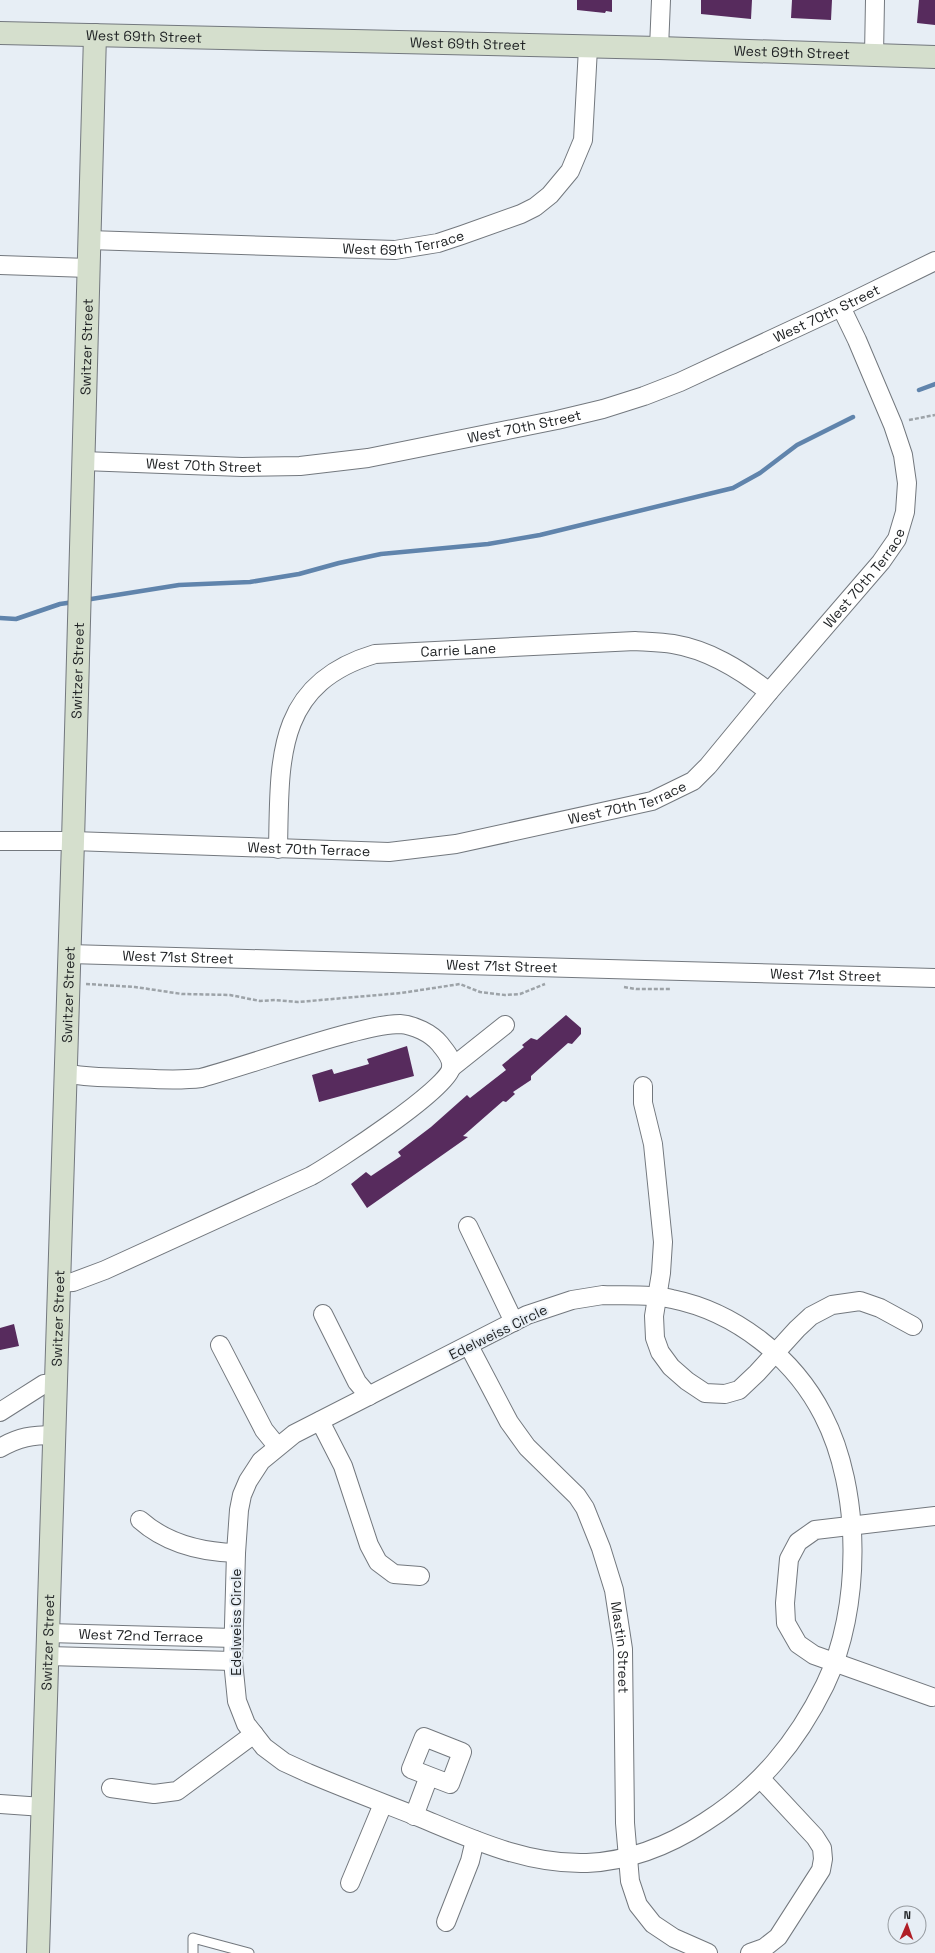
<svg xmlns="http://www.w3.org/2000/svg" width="935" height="1953" viewBox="0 0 935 1953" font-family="'Space Grotesk',sans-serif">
<rect width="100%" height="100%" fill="#e7eef5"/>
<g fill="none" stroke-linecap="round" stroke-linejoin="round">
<path stroke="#6084ac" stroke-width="4.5" d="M919 390 935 384
M85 600 179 585 250 582 299 574 339 563 381 554 488 544 540 535 733 488 760 473 797 445 853 417
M0 618 16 619 60 604 74 602"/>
</g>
<path fill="#572b5d" d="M577 0H612V12L606 11 605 13 577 10Z
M701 0H752L751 19 701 14Z
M792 0H832L831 20 791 18Z
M919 0H935V25L917 23Z
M566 1015 581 1028V1034L572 1044 568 1043 531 1076V1080L513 1092 515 1094 506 1102 503 1101 463 1136 468 1137 367 1208 351 1184 366 1172 371 1176 401 1156 398 1152 431 1127 467 1095 470 1098 506 1070 502 1065 524 1047 522 1045 531 1038 537 1040Z
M407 1046 414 1076 319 1102 312 1075 332 1069 334 1074 369 1064 367 1059Z
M14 1324 19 1346 0 1350V1328Z"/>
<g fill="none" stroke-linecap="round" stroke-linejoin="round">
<defs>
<path id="lane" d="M193 1953V1938L249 1953"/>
<g id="street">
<path d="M659 48 661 0"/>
<path d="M874 55 875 0"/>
<path id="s1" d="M89 240 395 250 438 243 462 235 521 214 535 207 550 195 570 171 583 140 588 48"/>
<path d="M0 265 88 268"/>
<path id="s2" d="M83 461 242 467 300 466 368 458 557 420 603 409 644 396 680 382 841 307 935 261"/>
<path id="s3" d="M0 841H73L389 852 456 844 652 801 693 781 708 766 769 692 881 562 897 539 905 512 907 483 903 455 893 425 857 340 841 307"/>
<path id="s4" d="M278 849C280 761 274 684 375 654L635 641C648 642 660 642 673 644 709 650 740 669 769 692"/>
<path id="s5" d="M69 954 935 978"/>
<path d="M451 1068 505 1025"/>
<path d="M643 1086V1103L653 1144 663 1242 661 1273 654 1316 655 1338 660 1352 671 1367 687 1381 705 1393 725 1394 739 1390 757 1373 797 1329 811 1316 832 1305 860 1301 880 1308 913 1326"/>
<path d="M468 1226 514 1322"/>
<path d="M58 1283 73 1282 105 1270 311 1176C334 1163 448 1089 451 1068 453 1058 445 1051 440 1044 431 1033 414 1025 400 1024 383 1024 366 1029 350 1033 300 1046 251 1064 201 1078 178 1081 154 1079 130 1078 108 1077 86 1078 65 1073"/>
<path d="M603 1295C626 1296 650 1294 672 1299 736 1312 794 1358 823 1415 862 1490 862 1609 825 1685 797 1742 760 1787 705 1822 670 1845 630 1861 587 1863 528 1865 474 1840 421 1818 383 1803 346 1789 308 1773L284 1762 264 1747 246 1724 237 1701 233 1661 236 1553 239 1510 242 1495 248 1481 261 1461 294 1434 527 1315 572 1300Z"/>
<path d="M323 1314 357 1382 369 1396"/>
<path d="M220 1345 264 1430 277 1446"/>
<path id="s6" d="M469 1346 509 1422 527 1447 577 1496 585 1508 601 1548 614 1590 623 1649 625 1823 630 1881 638 1905 653 1924 674 1938 708 1953"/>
<path d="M0 1412 44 1384 55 1383"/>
<path d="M320 1421 343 1466 369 1545 378 1562 394 1574 420 1576"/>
<path d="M0 1448C19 1437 32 1435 54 1435"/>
<path d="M140 1520C167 1544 201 1552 236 1553"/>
<path id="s7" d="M48 1633 234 1638"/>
<path d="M48 1656 233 1661"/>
<path d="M932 1697 814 1655 798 1644 786 1623 785 1603 789 1559 798 1542 815 1530 935 1516"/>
<path d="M111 1788 154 1794 177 1791 254 1734"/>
<path d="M0 1804 43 1807"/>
<path d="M414 1816 429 1776 450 1784 462 1752 424 1737 411 1769 429 1776"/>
<path d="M350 1883 383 1804"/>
<path d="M446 1922 470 1861 475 1840"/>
<path d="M750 1953 764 1948 778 1937 821 1870 823 1859 822 1848 815 1837 761 1779"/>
</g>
<g id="secondary">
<path id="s8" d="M0 33 659 48 935 57"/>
<path id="s9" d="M38 1953 73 841 95 35"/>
</g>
</defs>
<use href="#lane" stroke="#73787e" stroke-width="11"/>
<use href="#street" stroke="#73787e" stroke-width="20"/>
<use href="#secondary" stroke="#73787e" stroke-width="24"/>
<path stroke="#9da3a8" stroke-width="2.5" stroke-dasharray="4 2" stroke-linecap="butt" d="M909 420 935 415
M86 984 135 987 182 994 230 995 260 1001 275 1000 298 1002 401 993 460 984 480 992 505 995 520 994 545 984
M624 987 636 989H671"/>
<use href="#lane" stroke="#fff" stroke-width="9"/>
<use href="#street" stroke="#fff" stroke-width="18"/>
<use href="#secondary" stroke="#d5dfcd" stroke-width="22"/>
</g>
<g text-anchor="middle" stroke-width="4" stroke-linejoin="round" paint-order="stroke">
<g font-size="14" fill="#1e2123" stroke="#e7eef5">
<text dy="5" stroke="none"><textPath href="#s8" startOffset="144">West 69th Street</textPath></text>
<text dy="5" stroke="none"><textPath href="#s8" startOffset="468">West 69th Street</textPath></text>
<text dy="5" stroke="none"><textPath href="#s8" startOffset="792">West 69th Street</textPath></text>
<text dy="5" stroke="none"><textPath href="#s1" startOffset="315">West 69th Terrace</textPath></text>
<text dy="5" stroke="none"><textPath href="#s2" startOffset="769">West 70th Street</textPath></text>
<text dy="5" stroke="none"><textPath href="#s9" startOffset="1607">Switzer Street</textPath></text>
<text dy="5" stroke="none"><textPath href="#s2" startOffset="445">West 70th Street</textPath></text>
<text dy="5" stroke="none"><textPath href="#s2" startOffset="121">West 70th Street</textPath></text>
<text dy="5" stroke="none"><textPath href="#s3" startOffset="969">West 70th Terrace</textPath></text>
<text dy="5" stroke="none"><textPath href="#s4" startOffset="323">Carrie Lane</textPath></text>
<text dy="5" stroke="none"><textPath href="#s9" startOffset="1283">Switzer Street</textPath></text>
<text dy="5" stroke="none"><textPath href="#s3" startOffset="633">West 70th Terrace</textPath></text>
<text dy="5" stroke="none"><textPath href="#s3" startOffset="309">West 70th Terrace</textPath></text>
<text dy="5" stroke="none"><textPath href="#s5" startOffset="109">West 71st Street</textPath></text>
<text dy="5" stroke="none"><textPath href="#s5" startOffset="433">West 71st Street</textPath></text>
<text dy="5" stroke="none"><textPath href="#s5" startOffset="757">West 71st Street</textPath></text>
<text dy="5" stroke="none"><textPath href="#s9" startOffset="959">Switzer Street</textPath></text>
<text dy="5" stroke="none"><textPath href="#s9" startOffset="635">Switzer Street</textPath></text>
<text transform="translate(498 1332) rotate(-26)" y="5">Edelweiss Circle</text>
<text transform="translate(236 1622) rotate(-90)" y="5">Edelweiss Circle</text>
<text dy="5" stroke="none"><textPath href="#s7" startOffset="93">West 72nd Terrace</textPath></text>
<text dy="5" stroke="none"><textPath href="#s9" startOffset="311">Switzer Street</textPath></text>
<text dy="5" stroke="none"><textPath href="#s6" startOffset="346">Mastin Street</textPath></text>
</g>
</g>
<g transform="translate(907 1925) rotate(2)"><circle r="19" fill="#e7eef5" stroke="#979ca1"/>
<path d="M0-3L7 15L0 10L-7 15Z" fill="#b01e26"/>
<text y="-6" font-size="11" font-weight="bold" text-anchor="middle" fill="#1e2123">N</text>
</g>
</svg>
